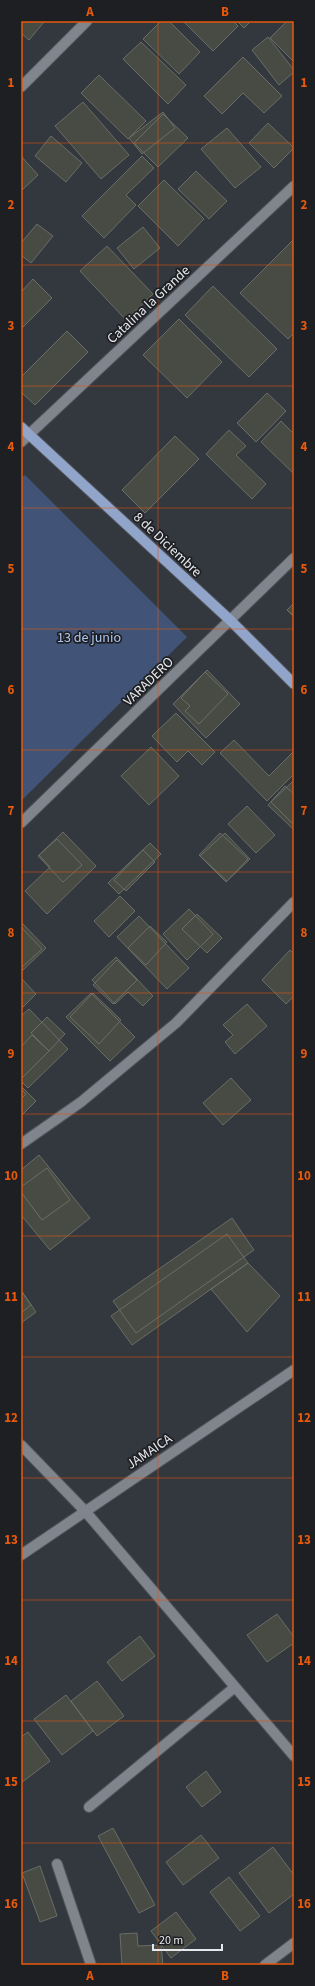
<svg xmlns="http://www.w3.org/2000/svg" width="315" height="1986" viewBox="0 0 315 1986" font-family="'Source Sans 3',sans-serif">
<rect width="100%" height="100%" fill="#33373e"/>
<path fill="#415478" d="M25 475 187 637 21 801V478Z"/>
<path fill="#474b44" stroke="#696e66" d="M21 21H43L44 22 29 40 21 33Z
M161 21H169L200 52 179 74 143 39Z
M183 21H233L238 26 213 51Z
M237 21H251L244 28Z
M287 21H294V62L270 38Z
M268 37 294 70V72L279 85 252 50Z
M141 42 186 85 168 104 123 59Z
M243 57 282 96 264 113 243 93 222 114 204 96Z
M99 75 146 121 128 139 81 93Z
M83 102 129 155 101 179 55 126Z
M163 112 175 128 142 154 129 138Z
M163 114 188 138 158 167 134 143Z
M268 123 294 148 274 168 249 143Z
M227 128 261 167 235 188 201 149Z
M51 136 82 163 66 182 35 156Z
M21 156 38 175 21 191Z
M142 156 154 168 126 195 136 205 104 238 82 216Z
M196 171 227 201 209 219 178 189Z
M164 180 204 219 178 246 138 206Z
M37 224 53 236 31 263 21 255V243Z
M143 227 160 248 134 269 117 248Z
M293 240 294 333 288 339 240 293Z
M107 246 153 294 126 320 80 271Z
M33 279 52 298 21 329V292Z
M213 286 277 349 249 377 185 315Z
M179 319 222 362 187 398 143 355Z
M67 331 88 352 35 405 21 392V377Z
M267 393 286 411 256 442 237 423Z
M281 421 294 434V474L261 442Z
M229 430 246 446 236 455 266 484 252 499 206 454Z
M175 436 199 459 145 513 122 490Z
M294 603V616L287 610Z
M294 603V617L287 610Z
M207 670 240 704 206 738 173 704Z
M205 672 228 694 199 724 185 711 190 706 181 698Z
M176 713 215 752 202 765 188 751 177 762 152 736Z
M234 740 269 776 294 751V774L267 801 220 753Z
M151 747 179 776 149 805 121 776Z
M292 782 294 784V825L271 802Z
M285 786 294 794V830L268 805Z
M247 806 275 835 256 853 228 824Z
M63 832 96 866 47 914 25 891 50 867 39 855Z
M220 833 248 859 227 881 199 855Z
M225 833 250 859 226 882 200 856Z
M57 839 82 865 63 882 38 856Z
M150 843 161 854 119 894 108 883Z
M143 850 155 862 126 891 114 880Z
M120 896 135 911 109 937 94 921Z
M189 909 213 934 187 960 163 934Z
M197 914 222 938 207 953 182 929Z
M139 916 189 968 167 989 117 937Z
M21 922 46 948 22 971 21 970Z
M150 926 167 942 146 965 128 948Z
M21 927 42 949 21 968Z
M290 950 294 954V996L286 1004 262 980Z
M116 957 153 996 143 1006 128 992 115 1004 92 980Z
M117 960 137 980 113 1004 93 985Z
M21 978 36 994 21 1009Z
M91 993 135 1037 110 1061 66 1017Z
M93 993 121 1020 99 1044 70 1017Z
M247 1004 267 1026 235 1054 225 1042 233 1035 223 1025Z
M29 1009 68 1049 28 1088 21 1081V1016Z
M47 1017 65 1034 49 1051 31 1033Z
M32 1035 49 1051 21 1079V1047Z
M231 1078 251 1100 223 1125 203 1103Z
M21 1086 36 1101 21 1116Z
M21 1089 26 1094 21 1099Z
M39 1155 90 1218 50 1250 21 1215V1170Z
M47 1168 70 1200 42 1220 21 1192V1187Z
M232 1218 254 1250 136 1333 113 1301Z
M227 1234 248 1263 132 1345 111 1316Z
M248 1263 280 1296 247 1332 211 1289Z
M21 1290 36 1312 21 1323Z
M21 1291 31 1305 21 1313Z
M277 1614 294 1637V1643L267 1662 247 1635Z
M140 1636 155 1656 122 1681 107 1662Z
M97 1681 124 1716 97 1736 71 1701Z
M66 1695 93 1731 62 1755 34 1719Z
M28 1732 50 1761 21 1783V1737Z
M206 1771 221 1792 202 1807 186 1787Z
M113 1828 155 1905 139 1913 98 1836Z
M201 1835 219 1858 183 1885 166 1862Z
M273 1847 294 1875V1894L269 1913 239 1873Z
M40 1866 57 1916 40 1922 22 1873Z
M229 1877 260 1916 240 1931 210 1892Z
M176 1912 196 1939 171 1958 151 1931Z
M137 1933 138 1946 161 1945 163 1965H122L120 1934Z"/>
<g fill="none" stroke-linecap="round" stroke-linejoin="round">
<defs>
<path id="minor" d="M21 87 87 21
M21 442 294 186
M21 823 294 558
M21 1144 81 1102 176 1023 294 902
M21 1445 85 1511 294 1756
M21 1555 294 1370
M89 1807 235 1687
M57 1864 91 1965
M265 1965 294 1943"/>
<path id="major" d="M21 427 231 621 294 684"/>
</defs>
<use href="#minor" stroke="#505359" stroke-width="12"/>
<use href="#major" stroke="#505359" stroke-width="12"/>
<use href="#minor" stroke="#80848d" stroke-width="10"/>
<use href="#major" stroke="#91a4c9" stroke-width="10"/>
</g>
<path fill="none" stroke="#e8590c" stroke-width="1" stroke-opacity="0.55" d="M158 21V1965M21 143H294M21 265H294M21 386H294M21 508H294M21 629H294M21 750H294M21 872H294M21 993H294M21 1114H294M21 1236H294M21 1357H294M21 1478H294M21 1600H294M21 1721H294M21 1843H294"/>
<g text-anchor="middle" stroke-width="3.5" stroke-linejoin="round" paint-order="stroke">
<g font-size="14" fill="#e6e8ed" stroke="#1d1f22">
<text transform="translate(148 304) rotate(-43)" y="5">Catalina la Grande</text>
<text transform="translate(168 544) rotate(43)" y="5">8 de Diciembre</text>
<text transform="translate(148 681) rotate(-44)" y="5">VARADERO</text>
<text transform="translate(149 1451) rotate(-34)" y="5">JAMAICA</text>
</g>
<g font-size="14" fill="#aec6f3" stroke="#1d1f22">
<text x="89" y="642">13 de junio</text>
</g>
</g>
<rect width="315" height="1986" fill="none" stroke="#1d1f22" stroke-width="44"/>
<path d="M153 1944v6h69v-6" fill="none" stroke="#e6e8ed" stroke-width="2"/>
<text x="159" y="1944" font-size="12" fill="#e6e8ed" stroke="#1d1f22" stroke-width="3" paint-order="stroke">20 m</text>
<rect x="22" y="22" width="271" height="1942" fill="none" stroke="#e8590c" stroke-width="1.5"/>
<g font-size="13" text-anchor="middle" font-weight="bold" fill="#e8590c">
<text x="90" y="16">A</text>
<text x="225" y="16">B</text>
<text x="11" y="87">1</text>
<text x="304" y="87">1</text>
<text x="11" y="209">2</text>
<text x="304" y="209">2</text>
<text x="11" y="330">3</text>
<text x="304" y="330">3</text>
<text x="11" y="451">4</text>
<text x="304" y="451">4</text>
<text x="11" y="573">5</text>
<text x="304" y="573">5</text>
<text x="11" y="694">6</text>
<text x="304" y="694">6</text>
<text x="11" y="815">7</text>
<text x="304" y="815">7</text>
<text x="11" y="937">8</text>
<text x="304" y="937">8</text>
<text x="11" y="1058">9</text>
<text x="304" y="1058">9</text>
<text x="11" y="1180">10</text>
<text x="304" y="1180">10</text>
<text x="11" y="1301">11</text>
<text x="304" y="1301">11</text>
<text x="11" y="1422">12</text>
<text x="304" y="1422">12</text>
<text x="11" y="1544">13</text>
<text x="304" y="1544">13</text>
<text x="11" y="1665">14</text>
<text x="304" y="1665">14</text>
<text x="11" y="1786">15</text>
<text x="304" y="1786">15</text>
<text x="11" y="1908">16</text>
<text x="304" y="1908">16</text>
<text x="90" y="1980">A</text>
<text x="225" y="1980">B</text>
</g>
</svg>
